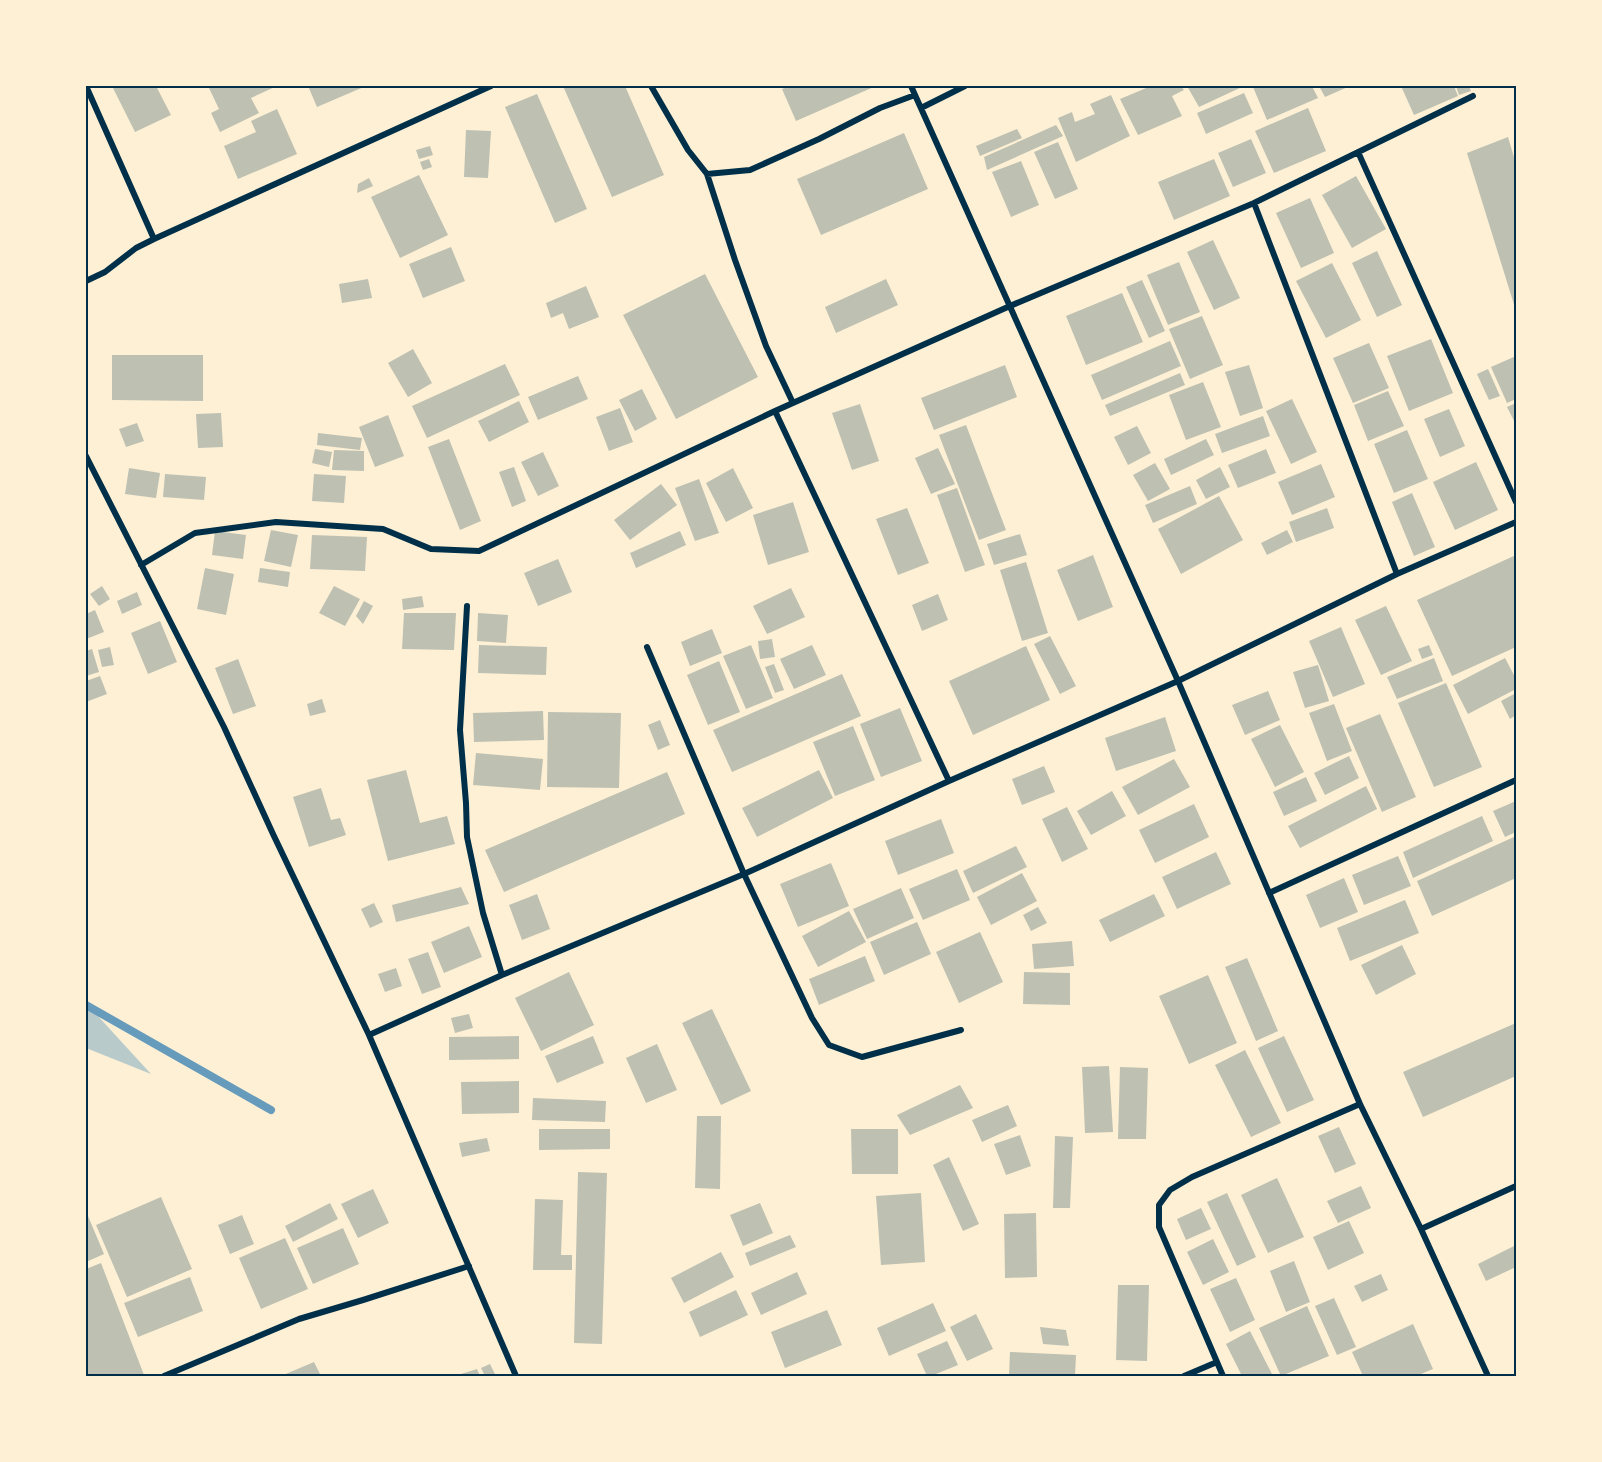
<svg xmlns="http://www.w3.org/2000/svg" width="1602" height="1462" viewBox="0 0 1602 1462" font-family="Raleway,sans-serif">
<rect width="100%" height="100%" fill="#fdf0d5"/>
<path fill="#b9caca" d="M86 1003 151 1074 86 1048Z"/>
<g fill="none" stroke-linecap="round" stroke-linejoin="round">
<path stroke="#669bbc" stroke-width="8" d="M86 1005 271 1110"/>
</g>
<path fill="#bec0b2" d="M112 86H156L171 115 135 132Z
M208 86H277L251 98 259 113 220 132 211 113 219 109Z
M308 86H366L317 107Z
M563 86H625L664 175 612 197Z
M790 86H876L796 121 782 89Z
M1151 86H1181L1184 90 1172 96 1182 116 1138 135 1120 99Z
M1187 86H1244L1199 107Z
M1258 86H1312L1318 98 1267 120 1253 87Z
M1319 86H1350L1325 97Z
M1401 86H1454L1458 96 1414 115Z
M1456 86H1469L1471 91 1459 95Z
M1244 93 1253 113 1206 134 1197 113Z
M537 94 587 209 555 223 505 107Z
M1111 95 1130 136 1076 162 1058 118 1072 112 1075 122 1095 114 1090 104Z
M1308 108 1326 151 1274 173 1255 131Z
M277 109 297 154 238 179 224 146 256 132 251 121Z
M1056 125 1063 136 987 170 984 157Z
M1017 129 1022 138 980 156 976 146Z
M466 130 491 131 488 178 464 177Z
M904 133 928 189 821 235 797 179Z
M1508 137 1516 164V311L1467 153Z
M1251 139 1266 173 1233 187 1218 153Z
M1058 142 1078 189 1055 199 1034 152Z
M430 146 433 155 419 159 416 150Z
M429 159 432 167 423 170 420 162Z
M1214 159 1230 196 1174 220 1158 182Z
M1021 161 1039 205 1011 217 992 172Z
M419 175 448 235 400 258 371 197Z
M1356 176 1386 229 1352 248 1322 195Z
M369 178 373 186 357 193 358 184Z
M1310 198 1334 253 1301 268 1276 213Z
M1213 240 1240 298 1214 310 1187 252Z
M451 247 465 281 423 298 409 264Z
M1377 251 1402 305 1377 317 1352 263Z
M1179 262 1200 312 1168 325 1147 275Z
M1332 263 1361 320 1326 338 1296 281Z
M705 274 758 377 676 419 623 315Z
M368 279 372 298 342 303 339 284Z
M886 279 898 305 836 333 825 307Z
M1142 280 1165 331 1149 338 1126 287Z
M586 286 599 317 569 329 563 313 551 318 546 303Z
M1122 293 1143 342 1086 365 1066 316Z
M1202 316 1223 365 1190 379 1169 329Z
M1431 339 1453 393 1409 411 1387 356Z
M1170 341 1181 366 1102 400 1091 375Z
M1369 343 1389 388 1353 403 1333 358Z
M413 349 432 383 408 397 388 363Z
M112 355H203V401L112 400Z
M1516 356V399L1507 403 1491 367Z
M505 364 520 395 427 438 412 406Z
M1005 365 1017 397 934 430 921 398Z
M1249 365 1263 408 1240 416 1225 372Z
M1488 369 1500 396 1489 400 1477 374Z
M1180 373 1185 385 1110 416 1105 405Z
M578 376 588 399 538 420 528 397Z
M1203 382 1221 427 1186 440 1169 395Z
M642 389 657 419 635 431 619 400Z
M1388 391 1404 426 1368 441 1354 405Z
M1292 399 1317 452 1291 464 1266 411Z
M519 401 529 422 489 442 478 421Z
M1516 403V425L1507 407Z
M860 404 879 461 852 470 832 413Z
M620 408 633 442 609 451 596 417Z
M1449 409 1465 446 1440 457 1424 419Z
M221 413 223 447 198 448 196 414Z
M388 415 404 456 375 467 359 427Z
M1263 416 1270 436 1222 453 1215 434Z
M137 423 144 441 126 447 119 429Z
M966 425 1006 530 979 540 939 435Z
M1137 426 1151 453 1128 465 1114 437Z
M1407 430 1428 479 1394 493 1374 444Z
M318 433 362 438 360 450 317 445Z
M449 439 481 521 460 530 428 447Z
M1206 439 1214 455 1171 475 1164 459Z
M938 448 955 484 931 494 915 458Z
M315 449 332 452 329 467 312 463Z
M1266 449 1276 473 1238 488 1228 465Z
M334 450 364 451V471L332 470Z
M543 452 559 486 538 496 521 462Z
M1476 462 1498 510 1455 530 1433 482Z
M1155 463 1170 489 1148 501 1133 475Z
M1321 464 1335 497 1292 515 1278 482Z
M514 467 526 501 512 507 499 472Z
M1220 467 1230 487 1206 499 1196 480Z
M129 468 160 473 156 498 125 494Z
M733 468 753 508 726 522 706 483Z
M165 474 206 477 204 500 163 497Z
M314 474 346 476 344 503 312 501Z
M699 479 719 533 695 541 675 488Z
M661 484 677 505 630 540 614 520Z
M1190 486 1197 504 1153 523 1145 505Z
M957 488 985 565 965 572 937 495Z
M1412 493 1435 547 1414 556 1392 502Z
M1219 496 1243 540 1181 574 1158 529Z
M793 502 809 552 768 565 753 515Z
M907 508 929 563 898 575 876 519Z
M1327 508 1334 528 1296 542 1289 522Z
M271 530 298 535 291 567 264 561Z
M1287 530 1293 542 1267 555 1261 543Z
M215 531 246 535 243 559 212 555Z
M680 531 686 545 636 568 630 553Z
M1020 534 1027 555 994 565 987 544Z
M312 535 367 537 365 571 310 569Z
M1093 555 1113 607 1078 621 1057 570Z
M1516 555V647L1452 676 1417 600Z
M558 559 572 592 538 606 524 573Z
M1026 562 1048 633 1022 641 1000 570Z
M205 568 234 574 226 615 197 609Z
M260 568 290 572 288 587 258 582Z
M102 586 110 599 99 606 90 594Z
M334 586 360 599 345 626 319 613Z
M791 588 805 617 767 634 753 606Z
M137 592 142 605 122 614 117 601Z
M938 594 948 620 922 631 912 605Z
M422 596 424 607 403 610 402 599Z
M364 601 373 606 363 624 356 616Z
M1386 606 1412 661 1381 675 1355 620Z
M95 610 104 632 86 639V614Z
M404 613H456L454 650 402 649Z
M478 613 508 615 506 643 477 641Z
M160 621 177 662 148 674 131 633Z
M1341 627 1365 684 1333 697 1309 641Z
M712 629 722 653 690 666 681 642Z
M1050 636 1076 686 1060 694 1034 644Z
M772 639 775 657 760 659 758 641Z
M479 645 547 647 546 675 478 673Z
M751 645 773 698 746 709 723 656Z
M812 645 826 675 794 689 780 659Z
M1429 645 1433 655 1422 659 1418 649Z
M1026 646 1050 700 973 735 949 681Z
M110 647 114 665 102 667 98 650Z
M92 649 99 672 86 676V651Z
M1434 658 1443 681 1397 699 1387 677Z
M1505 658 1516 679V689L1468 714 1453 685Z
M238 659 256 706 233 714 215 668Z
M719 661 740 712 708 725 687 675Z
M774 664 784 690 775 693 765 667Z
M1318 665 1329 701 1305 708 1293 672Z
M842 674 861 716 732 772 713 730Z
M100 676 107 694 86 702V681Z
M1446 683 1482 767 1434 787 1398 703Z
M1268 691 1280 720 1245 735 1232 705Z
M1516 693V715L1510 719 1501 701Z
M322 699 326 712 310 716 307 704Z
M1334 704 1352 751 1327 761 1309 713Z
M900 708 922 761 881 777 860 724Z
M543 711 544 740 474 742 473 713Z
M548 712 621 713 619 788 547 787Z
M1380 714 1416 797 1382 812 1346 728Z
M1165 717 1176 751 1116 771 1105 738Z
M660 720 670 745 658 750 648 725Z
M1280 725 1304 772 1275 787 1251 739Z
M853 726 875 780 835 796 813 742Z
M476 753 543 759 540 790 473 785Z
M1349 756 1359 778 1325 795 1314 773Z
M1174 759 1190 787 1138 815 1122 787Z
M1044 766 1055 792 1022 805 1012 779Z
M406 770 420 823 447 816 455 844 388 861 367 780Z
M819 770 833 798 757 837 742 808Z
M667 772 685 814 504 892 485 850Z
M1306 777 1317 801 1284 816 1273 792Z
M1366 786 1377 809 1300 848 1288 826Z
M321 788 331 820 340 818 346 835 309 847 293 797Z
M1112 791 1126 816 1091 835 1077 811Z
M1516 801V832L1505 837 1493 811Z
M1194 804 1209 837 1155 863 1139 830Z
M1067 807 1088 849 1062 862 1042 819Z
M1482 816 1493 841 1413 878 1403 852Z
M941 819 954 853 898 875 885 841Z
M1516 836V878L1432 916 1417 881Z
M1016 846 1027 867 973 893 963 871Z
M1216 852 1231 884 1177 909 1162 877Z
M1398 856 1411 886 1364 905 1352 875Z
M831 863 849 906 798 927 780 884Z
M957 869 970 900 923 920 909 889Z
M1022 873 1037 901 991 925 977 897Z
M1344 878 1358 912 1320 928 1306 895Z
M461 887 469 904 396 922 392 905Z
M901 888 914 918 867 939 853 909Z
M537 894 550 929 522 940 509 905Z
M1154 894 1165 916 1110 942 1099 920Z
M1405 900 1419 933 1350 961 1337 928Z
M374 903 383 922 370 928 361 909Z
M1038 907 1047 923 1031 931 1023 915Z
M849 911 866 942 818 967 802 936Z
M917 922 931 954 884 975 870 942Z
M469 926 482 957 444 973 431 942Z
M980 932 1003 982 959 1003 936 952Z
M1072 941 1074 966 1034 969 1032 944Z
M1402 945 1416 974 1376 995 1361 965Z
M428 952 441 987 422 994 408 959Z
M865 956 875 981 819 1005 809 979Z
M1247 958 1278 1031 1256 1041 1225 967Z
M396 968 402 986 385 992 378 974Z
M569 972 594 1025 541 1051 515 998Z
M1024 972 1070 973V1005L1023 1004Z
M1208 975 1237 1043 1189 1064 1159 996Z
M712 1009 751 1091 721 1105 682 1023Z
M469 1014 473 1028 455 1033 451 1018Z
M1516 1023V1076L1423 1117 1403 1072Z
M519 1036V1059L449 1060V1037Z
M593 1036 604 1063 557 1083 545 1056Z
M1284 1036 1314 1100 1287 1112 1258 1048Z
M657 1044 677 1090 646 1103 626 1058Z
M1245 1050 1281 1123 1251 1137 1215 1065Z
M1109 1066 1113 1132 1085 1133 1082 1067Z
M1120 1067 1148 1068 1146 1139H1118Z
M519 1081V1113L462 1114 461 1082Z
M960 1085 973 1108 910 1135 897 1115Z
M533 1098 606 1101 605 1122 532 1120Z
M1008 1105 1017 1126 982 1142 972 1120Z
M697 1116H721L720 1189 695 1188Z
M1339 1127 1356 1164 1335 1173 1318 1136Z
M539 1129H610V1149L539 1150Z
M851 1129H898V1174H852Z
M1020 1135 1031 1166 1006 1175 994 1144Z
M1055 1136 1073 1137 1070 1208H1053Z
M487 1138 490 1151 462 1157 459 1143Z
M949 1157 979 1224 963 1231 933 1165Z
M578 1172 607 1173 602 1344 574 1343Z
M1277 1178 1304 1237 1268 1253 1241 1195Z
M1361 1186 1371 1208 1338 1223 1327 1201Z
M373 1189 389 1223 358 1238 341 1204Z
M921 1193 925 1262 881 1265 876 1196Z
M1227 1193 1256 1257 1237 1266 1207 1202Z
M161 1197 192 1269 127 1297 96 1225Z
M535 1199 563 1200 561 1255H572V1270H533Z
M330 1203 338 1219 293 1242 285 1226Z
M760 1203 773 1233 743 1246 730 1215Z
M1201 1208 1211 1229 1186 1240 1177 1219Z
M1036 1213 1037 1277 1005 1278 1004 1214Z
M242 1215 254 1244 230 1254 218 1225Z
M86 1216H88L104 1254 86 1262Z
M1349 1221 1364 1253 1328 1270 1313 1237Z
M343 1228 359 1264 313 1284 297 1248Z
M790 1235 796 1247 750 1266 745 1253Z
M285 1238 308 1289 261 1309 239 1258Z
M1213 1239 1229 1272 1203 1285 1187 1252Z
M1516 1245V1267L1486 1281 1478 1264Z
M721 1252 734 1277 684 1303 671 1278Z
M1294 1261 1310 1302 1286 1312 1270 1271Z
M101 1263 144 1375 140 1376H86V1269Z
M797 1272 807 1294 761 1315 751 1293Z
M1381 1274 1388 1290 1362 1302 1354 1286Z
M190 1277 203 1311 138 1337 124 1303Z
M1236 1278 1255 1320 1230 1332 1210 1289Z
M1118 1285H1149L1147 1361 1116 1360Z
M736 1290 748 1315 700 1337 689 1312Z
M1334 1298 1356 1347 1337 1355 1315 1306Z
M933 1303 946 1331 889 1356 877 1328Z
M1307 1306 1329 1356 1281 1376 1259 1328Z
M827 1310 842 1345 785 1368 771 1332Z
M976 1314 993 1349 967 1361 950 1327Z
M1413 1324 1433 1369 1416 1376H1363L1352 1352Z
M1040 1327 1066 1330 1069 1346 1043 1344Z
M1250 1331 1273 1376H1242L1226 1344Z
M947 1341 958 1365 931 1376H927L917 1354Z
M1010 1352 1076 1355 1075 1376H1009Z
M314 1362 321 1376H281Z
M490 1364 496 1376H485L481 1368Z
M477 1369 480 1376H462L461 1374Z"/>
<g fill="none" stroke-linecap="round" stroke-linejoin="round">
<path stroke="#003049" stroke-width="6" d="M86 86 154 239 136 248 105 272 86 281
M651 86 688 150 707 174 750 170 819 139 880 108 915 95
M911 86 1178 681 1360 1104 1421 1229 1488 1376
M921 108 965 86
M1358 152 1516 502
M707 174 735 260 766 346 793 403
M1254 203 1397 574
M154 239 491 86
M775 411 949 781
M86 456 224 727 273 834 369 1035 516 1376
M141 565 195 533 276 522 383 529 431 549 479 551 775 411 1010 306 1254 203 1473 96
M467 606 460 730 466 803 467 837 483 913 502 975
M647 647 744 874 812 1018 829 1045 862 1057 961 1030
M1269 893 1516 780
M369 1035 502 975 744 874 949 781 1178 681 1397 574 1516 522
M1421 1229 1516 1186
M164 1376 299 1319 363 1300 469 1266
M1184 1376 1217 1362
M1223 1376 1159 1227V1205L1170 1190 1192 1177 1360 1104"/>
</g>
<rect width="1602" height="1462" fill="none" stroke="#fdf0d5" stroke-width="174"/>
<rect x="87" y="87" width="1428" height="1288" fill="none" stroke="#003049" stroke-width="2"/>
</svg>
